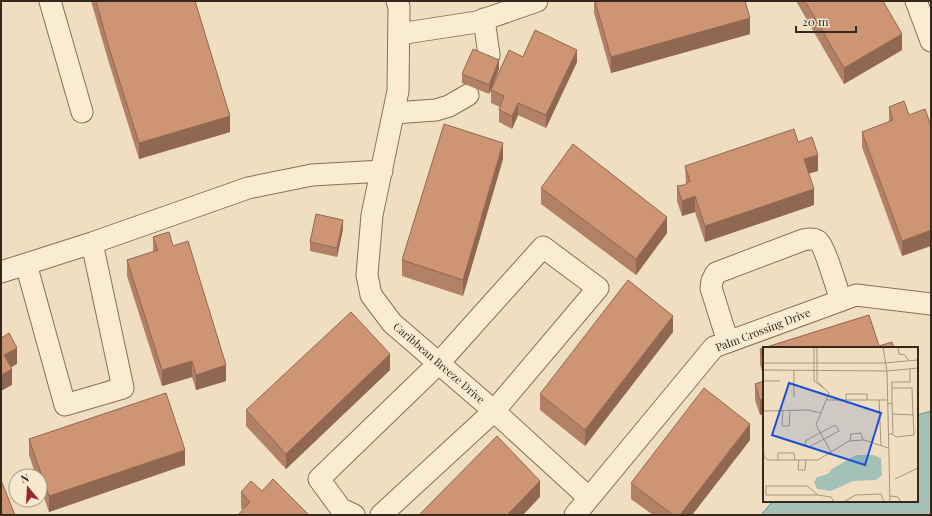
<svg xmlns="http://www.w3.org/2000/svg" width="932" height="516" viewBox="0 0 932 516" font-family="'Playfair Display',serif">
<rect width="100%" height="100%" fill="#efdec0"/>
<path fill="#a3c1b6" stroke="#6a8f84" d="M931 411V515H761L773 501H917V415Z"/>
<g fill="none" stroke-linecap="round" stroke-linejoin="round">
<defs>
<path id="minor" d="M50 1 82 112
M397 1 399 7 398 91 372 215 367 275 371 295 392 323 494 411 589 498
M916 1 931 41
M484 19 489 55
M399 34 477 22 537 1
M394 113 436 110 449 106 468 95
M26 264 65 405 123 388 92 243
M1 272 92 243 248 188 312 175 382 171
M728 342 711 288 712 281 716 273 803 240C808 239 813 238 818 241 825 246 837 290 841 300
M354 515 341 509 319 479 438 364 543 247 598 288 494 411 381 515
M575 515 714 347 856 295 931 304"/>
</defs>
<use href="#minor" stroke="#886f58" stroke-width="23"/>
<use href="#minor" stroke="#f9ecd3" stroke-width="21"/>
</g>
<path fill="#b18065" d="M91 1H195L230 132 139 159 109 63Z
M594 1H745L750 34 611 73 594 13Z
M796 1H883L902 50 844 84Z
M523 57 577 62 546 128 518 115 512 129 499 122V110L500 107 491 103V91L489 94 462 83V74L499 69 494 83Z
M904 101 902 256 862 147V132L889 122V107Z
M798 142 818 171 809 173 814 205 705 242 695 212 682 216 677 201V186L684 185 686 184 685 166Z
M503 159 463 296 402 276V260Z
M541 188 667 233 636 275 541 204Z
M343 229 337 257 310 251V242Z
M153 237 173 246 226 381 196 390 192 377 162 386 127 276V260L153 252Z
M869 315 879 346 892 342 894 348H764V379L760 364V349Z
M673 332 585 446 540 410V394Z
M390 370 286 469 246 426V410Z
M764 381 760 415 755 400V384Z
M29 439 185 465 49 512 40 486V476H36L29 455Z
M750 440 692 515H653L631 499V483Z
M262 491 243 510 241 508V492Z"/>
<path fill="#906852" d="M750 18V34L611 73V57Z
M902 34V50L844 84V68Z
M577 50V62L546 128V115Z
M499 60V69L489 94V85Z
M518 103V115L512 129V116Z
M230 116V132L139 159V143Z
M503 143V159L463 296V280Z
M818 155V171L804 175V159Z
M814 189V205L705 242V226Z
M695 196V212L682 216V201Z
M667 217V233L636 275V259Z
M343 220V229L337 257V248Z
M931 230V246L902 256V241Z
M673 316V332L585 446V430Z
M17 348V364L4 371V355Z
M390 354V370L286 469V454Z
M192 361V377L162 386V370Z
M226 365V381L196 390V375Z
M12 369V385L1 391V375Z
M764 398V414L760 415V400Z
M750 424V440L692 515H680Z
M185 450V465L49 512V496Z
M540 481V497L523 515H507Z"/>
<path fill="#ce9575" stroke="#906852" d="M96 1H195L230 116 139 143 109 48Z
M595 1H745L750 18 611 57Z
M805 1H883L902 34 844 68Z
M535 30 577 50 546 115 518 103 512 116 499 110 504 96 491 90 509 50 523 57Z
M473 49 499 60 489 85 462 74Z
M904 101 909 115 925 109 931 126V230L902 241 862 132 893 120 889 107Z
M444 124 503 143 463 280 402 260Z
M794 129 798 142 812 137 818 155 804 159 814 189 705 226 695 196 682 201 677 186 684 185 690 181 685 166Z
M573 144 667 217 636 259 541 188Z
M316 214 343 220 337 248 310 242Z
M169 232 173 246 188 241 226 365 196 375 192 361 162 370 127 260 158 250 153 237Z
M628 280 673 316 585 430 540 394Z
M351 312 390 354 286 454 246 410Z
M869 315 879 346 892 342 894 348H764V363L760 349Z
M9 333 17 348 4 355 12 369 1 375V338Z
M764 381V398L760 400 755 384Z
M704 388 750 424 680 515H673L631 483Z
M166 393 185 450 49 496 29 439Z
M497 436 540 481 507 515H419Z
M273 479 309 515H238L250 502 241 492 251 481 262 491Z
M1 480 15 515H1Z"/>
<g text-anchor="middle" stroke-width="3" stroke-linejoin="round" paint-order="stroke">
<g font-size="11" fill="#37281c" stroke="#f6e9d0">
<text transform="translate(763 330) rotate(-21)" y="4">Palm Crossing Drive</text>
<text transform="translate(439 363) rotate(41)" y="4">Caribbean Breeze Drive</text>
</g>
</g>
<g transform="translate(763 347)">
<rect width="155" height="155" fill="#efdec0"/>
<path d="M93 108H110L118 111 119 128 113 133 90 134 68 144 54 142 51 135 54 130 65 127 69 122Z" fill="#a3c1b6"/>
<path fill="none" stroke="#a5957e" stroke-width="1" d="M51 0V34L62 42M54 0V34L66 46 53 78 68 105M120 0 124 24 127 155M135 0 136 7 142 8 145 13M0 16H121L155 13M0 23 124 24 155 21M0 34H17M129 41H149L150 68M31 50V23M64 53H124M116 53 118 99M83 54V47H104V53M124 57 129 56V35H147V22M20 63 19 79H26L27 64M0 64 45 63 58 66M72 78 76 84 46 100 43 98 42 94ZM129 87 133 90 151 88 150 68 130 67M125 88 130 86 129 56M0 94 1 110 5 113H55L86 94 101 93 125 101M87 94 88 87 98 86 100 93M15 113V106H31L32 113M36 113 35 123H42L43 113M132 132 155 121M55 148 44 139H3V148H55L68 150 71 155M127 149 135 150 138 155M80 155 93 148 118 147 121 155"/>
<path fill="#1d4ed8" fill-opacity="0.15" stroke="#1d4ed8" stroke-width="2" d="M26 36 118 66 102 118 9 88Z"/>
<rect width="155" height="155" fill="none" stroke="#37281c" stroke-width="2"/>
</g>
<rect width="932" height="516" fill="none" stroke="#37281c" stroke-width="4"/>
<g transform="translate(28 488) rotate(342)"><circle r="19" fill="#f6e9d0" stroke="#aa9c88"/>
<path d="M0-3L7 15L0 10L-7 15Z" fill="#98262d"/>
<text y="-6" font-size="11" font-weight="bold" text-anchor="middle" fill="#37281c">N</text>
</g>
<path d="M796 26v6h60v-6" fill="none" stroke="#37281c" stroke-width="2"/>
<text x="802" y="26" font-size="12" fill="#37281c" stroke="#f6e9d0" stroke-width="3" paint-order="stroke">20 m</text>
</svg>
